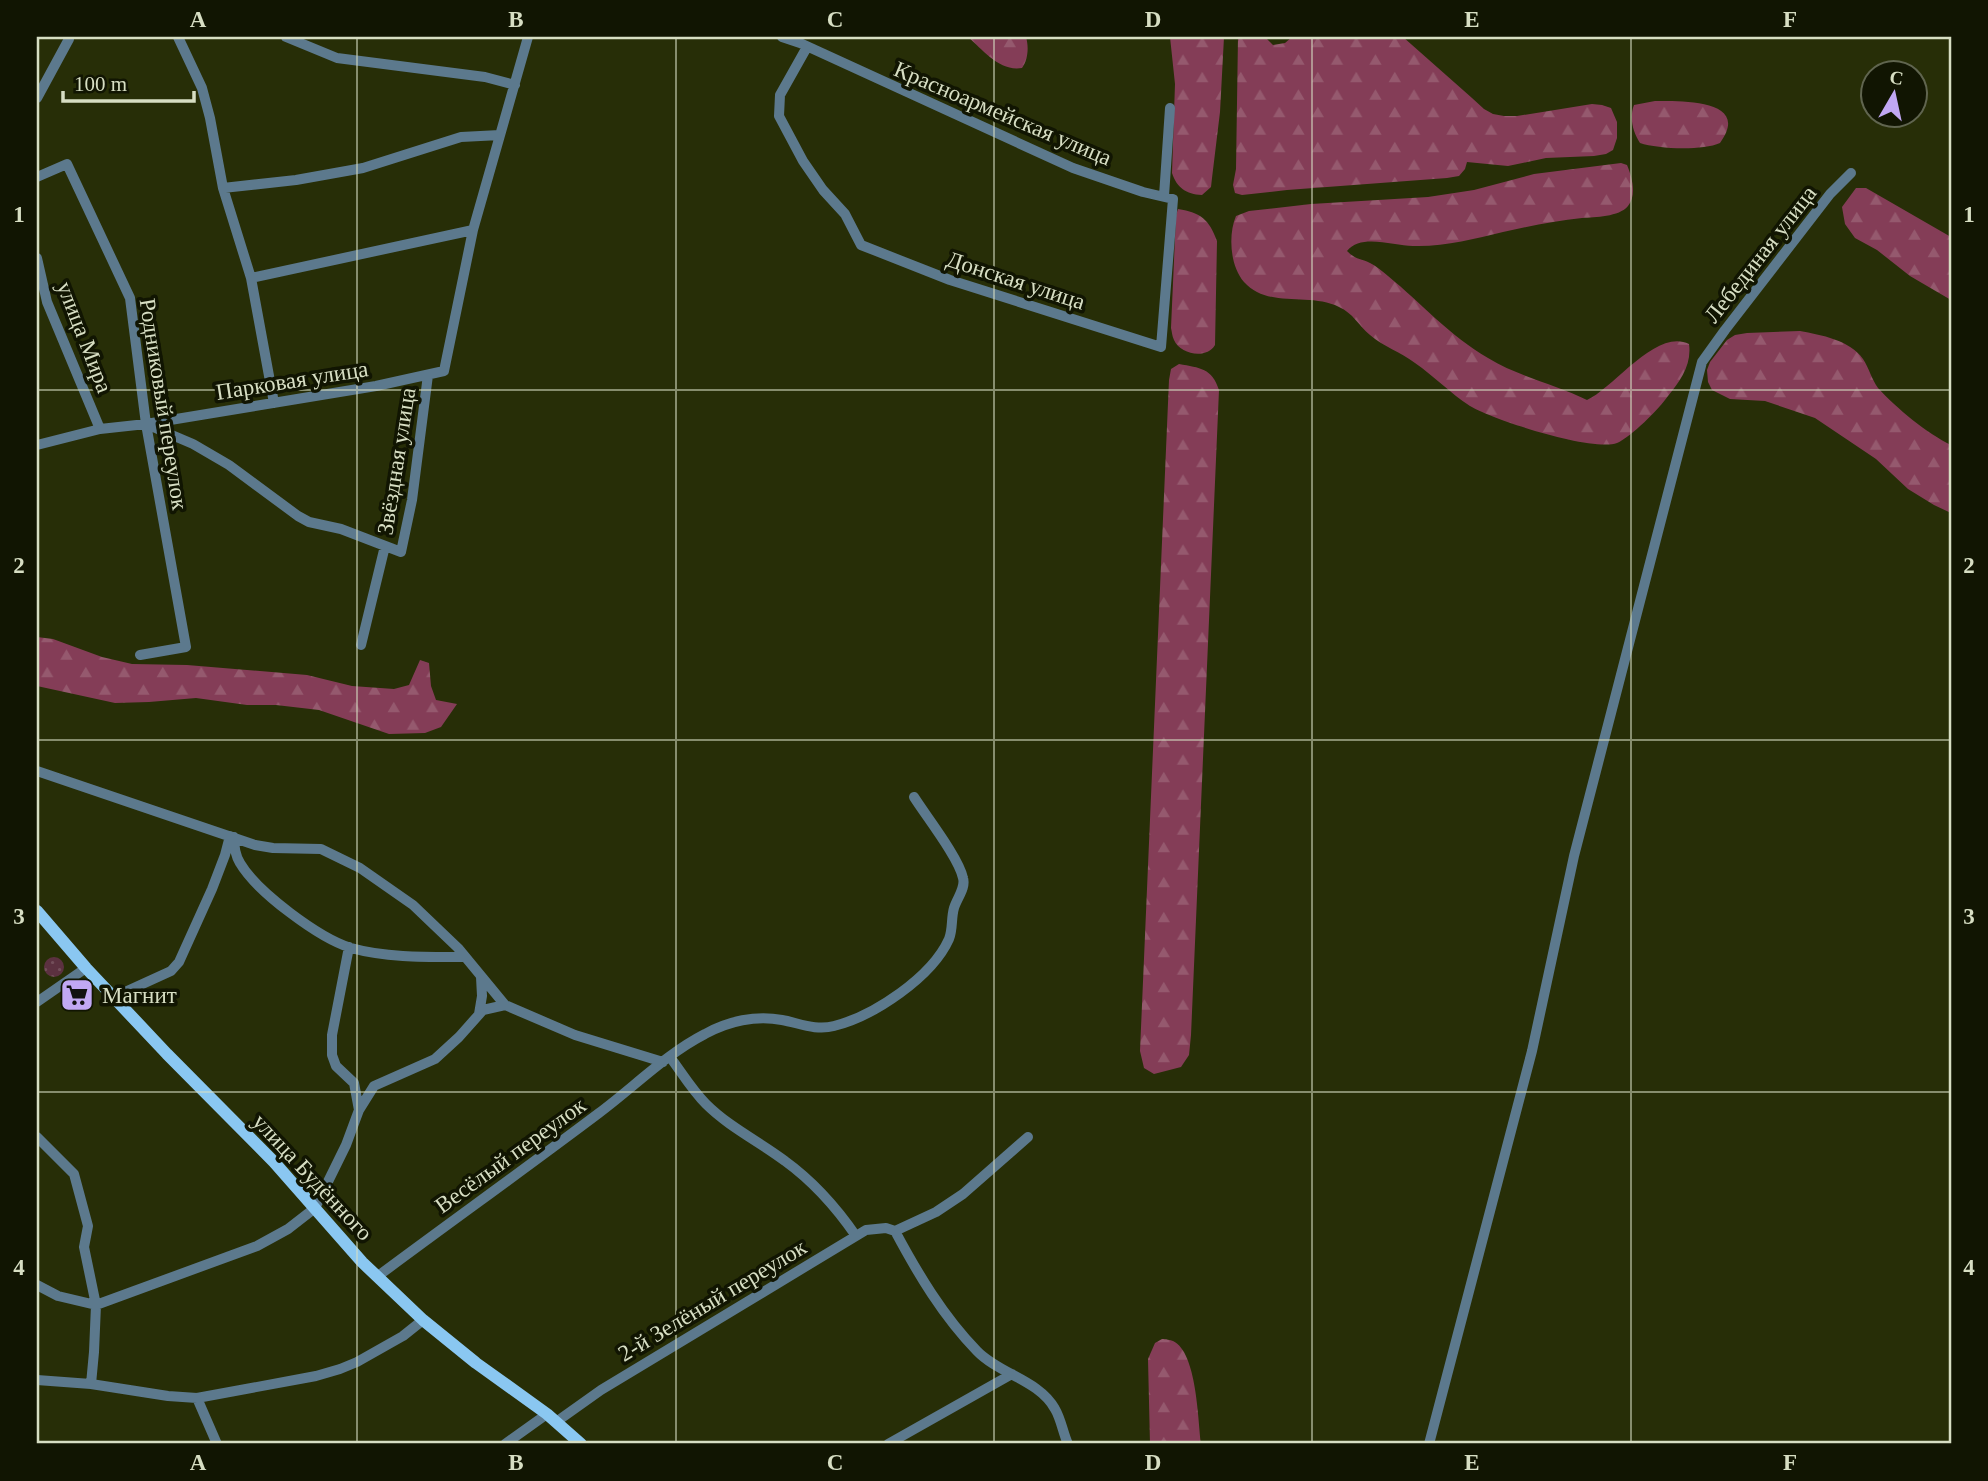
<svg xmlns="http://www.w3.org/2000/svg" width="1988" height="1481" viewBox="0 0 1988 1481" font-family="'Times New Roman',serif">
<defs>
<pattern id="grass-dots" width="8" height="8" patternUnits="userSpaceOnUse" patternTransform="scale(1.75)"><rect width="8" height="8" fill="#5c3140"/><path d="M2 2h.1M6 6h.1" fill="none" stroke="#734e5a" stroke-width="1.8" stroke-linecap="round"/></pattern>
<pattern id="forest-firs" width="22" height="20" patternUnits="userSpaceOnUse" patternTransform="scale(1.75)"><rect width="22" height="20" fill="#843d57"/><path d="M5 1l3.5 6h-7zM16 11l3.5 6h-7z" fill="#95596e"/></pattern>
</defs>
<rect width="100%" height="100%" fill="#272e07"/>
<path fill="url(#grass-dots)" d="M44 967a10 10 0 1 1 20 0a10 10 0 1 1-20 0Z"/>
<path fill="url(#forest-firs)" d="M968 37H1026C1029 47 1028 60 1022 68 1000 72 983 50 968 37Z
M1170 37H1224L1220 112 1212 178 1211 187 1202 195C1186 194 1177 188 1172 173L1175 84Z
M1238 37H1265L1273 45 1285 43 1292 37H1403L1472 98 1484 109 1493 114 1504 116H1517L1592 104 1602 105 1611 108 1617 122V138L1613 150 1606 154 1594 156 1546 158 1508 166 1467 162 1465 169 1459 176 1447 178 1287 190 1242 195 1235 193 1233 185 1236 169Z
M1655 101C1681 101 1752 99 1720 143 1702 151 1658 149 1640 143 1633 132 1629 118 1634 105Z
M1621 163 1627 165C1632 177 1637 195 1628 206 1619 217 1595 217 1582 218 1556 221 1529 226 1503 232 1474 239 1444 247 1413 246 1394 246 1361 233 1347 251 1356 260 1360 258 1370 263 1376 266 1382 271 1388 276 1421 303 1450 336 1488 358 1519 377 1555 384 1587 400 1614 388 1656 328 1689 344 1692 365 1680 381 1668 396 1659 409 1631 437 1617 443 1593 452 1493 420 1470 406 1450 393 1434 376 1415 363 1401 352 1384 347 1370 335 1359 326 1353 313 1339 307 1309 292 1268 309 1244 282 1230 266 1228 235 1236 216L1249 211 1311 204 1428 197 1474 190 1534 174Z
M1856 188H1866L1951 237V300L1910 276 1877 250 1855 238 1845 224 1842 207Z
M1178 209C1201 213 1209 219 1217 241L1215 345C1206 360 1180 354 1174 340 1172 336 1172 332 1171 328L1176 215Z
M1800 331C1821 335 1850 340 1863 359 1869 368 1872 380 1878 388 1896 408 1928 434 1951 445V513L1934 505 1908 489 1876 459 1815 418 1765 401 1730 399 1712 390 1708 382 1707 370 1710 362 1727 340 1735 335 1747 333Z
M1179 364C1200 368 1212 368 1219 390L1191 1035 1189 1055 1181 1067 1154 1074 1144 1068 1140 1051 1169 380 1171 369Z
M37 637 53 639 102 657 132 664 187 665 307 675 352 686 394 689 409 685 420 660 429 663 431 686 436 700 457 704 441 727 425 733 389 734 319 710 276 705H247L196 698 149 702 115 703 37 686Z
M1162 1339C1165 1339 1171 1340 1173 1341 1197 1352 1198 1421 1201 1444H1150L1148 1359 1155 1343Z"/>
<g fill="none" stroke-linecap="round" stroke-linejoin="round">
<path stroke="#5c798d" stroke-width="10" d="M178 37 202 88 210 118 223 188 251 278 274 403
M286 37 337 58 485 77 515 85
M782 37 800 43 1073 168 1143 192 1173 199 1161 347 950 280 861 245 845 214 823 190 803 161 779 116 780 95 807 47
M37 98 69 39
M37 177 67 164 130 298 146 424 186 647 140 655
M223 188 296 180 363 168 461 137 500 135
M1164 196 1170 108
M37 258 47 302 100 429
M251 278 473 230
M146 424 193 444 229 465 298 516 309 522 341 529 401 552 412 500 428 375
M37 445 100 429 146 424 376 386 444 371 473 230 528 37
M361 645 385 546
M37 771 255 845 273 848 321 849 360 868 413 905 458 948 505 1005 575 1035 663 1062
M234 837C234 846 235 855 240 863 257 892 319 938 351 948 387 958 428 957 465 957
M349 947 332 1035V1055L336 1066 354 1083 359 1110
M114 997 171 971 179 962 212 889 225 855 230 836
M37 1002 86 968
M479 1014 482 996 481 977
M670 1057C682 1073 692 1090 706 1104 729 1127 760 1142 785 1161 814 1182 836 1207 856 1236
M37 1137 74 1174 88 1226 84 1247 96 1305 94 1352 91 1384
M895 1231C918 1274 943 1316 977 1351 999 1374 1039 1380 1055 1409 1061 1419 1063 1433 1068 1444
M378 1276C452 1221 526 1168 599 1113 634 1087 666 1054 705 1034 728 1021 756 1015 782 1020 799 1023 816 1031 834 1026 874 1016 932 977 949 939 953 929 951 918 954 908 957 898 966 888 963 878 959 858 926 816 914 797
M37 1285 58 1296 96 1305 257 1246 288 1229 315 1208 346 1145 359 1110 374 1086 435 1059 459 1037 483 1010 505 1005
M37 1380 91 1384 168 1396 197 1398 316 1376 340 1369 357 1362 403 1336 423 1320
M197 1398 217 1444
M556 1422 601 1390 866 1230 886 1228 895 1231 936 1212 963 1194 1028 1137
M505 1444 547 1414
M888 1444 1012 1374
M1429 1444 1532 1051 1574 856 1702 362 1725 330 1830 194 1851 173"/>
<path stroke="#8ac7f1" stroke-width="12" d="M37 911 86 968 167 1054 274 1162 362 1262 423 1320 476 1363 547 1414 581 1444"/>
</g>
<path fill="none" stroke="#d7dec3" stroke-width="2" stroke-opacity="0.55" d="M357 37V1444M676 37V1444M994 37V1444M1312 37V1444M1631 37V1444M37 390H1951M37 740H1951M37 1092H1951"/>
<defs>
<symbol id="supermarket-square" viewBox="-11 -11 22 22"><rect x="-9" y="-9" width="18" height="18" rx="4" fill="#c1a8f3" stroke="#111502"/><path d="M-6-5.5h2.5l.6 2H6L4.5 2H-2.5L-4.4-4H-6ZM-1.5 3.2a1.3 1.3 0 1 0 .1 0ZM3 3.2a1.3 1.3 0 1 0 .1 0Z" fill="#111"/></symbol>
</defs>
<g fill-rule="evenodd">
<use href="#supermarket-square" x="58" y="976" width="38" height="38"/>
</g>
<g text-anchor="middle" stroke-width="7" stroke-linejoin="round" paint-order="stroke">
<g font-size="23" fill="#d7dec3" stroke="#111502">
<text transform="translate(1003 113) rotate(23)" y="8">Красноармейская улица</text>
<text transform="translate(1760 254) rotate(-52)" y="8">Лебединая улица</text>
<text transform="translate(1016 280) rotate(18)" y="8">Донская улица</text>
<text transform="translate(85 337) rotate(69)" y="8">улица Мира</text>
<text transform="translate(292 380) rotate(-9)" y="8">Парковая улица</text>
<text transform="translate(164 404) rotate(81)" y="8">Родниковый переулок</text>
<text transform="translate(396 461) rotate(-81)" y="8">Звёздная улица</text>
<text transform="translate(510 1155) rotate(-36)" y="8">Весёлый переулок</text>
<text transform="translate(313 1177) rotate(47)" y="8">улица Будённого</text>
<text transform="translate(712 1300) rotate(-31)" y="8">2-й Зелёный переулок</text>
</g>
<g font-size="23" fill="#d7dec3" stroke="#111502" text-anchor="start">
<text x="102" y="1003">Магнит</text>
</g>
</g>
<rect width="1988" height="1481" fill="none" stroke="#111502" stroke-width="77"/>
<g transform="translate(1894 94) rotate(9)"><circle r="33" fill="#111502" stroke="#60654f" stroke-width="2"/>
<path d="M0-5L12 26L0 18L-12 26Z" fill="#c1a8f3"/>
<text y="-10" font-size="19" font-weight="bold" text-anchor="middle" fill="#d7dec3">С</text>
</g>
<path d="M63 91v10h131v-10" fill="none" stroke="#d7dec3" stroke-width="3.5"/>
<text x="74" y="91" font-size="21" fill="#d7dec3" stroke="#111502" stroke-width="5" paint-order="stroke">100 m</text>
<rect x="38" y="38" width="1912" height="1404" fill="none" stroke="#d7dec3" stroke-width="2.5"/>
<g font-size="23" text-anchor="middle" font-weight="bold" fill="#d7dec3">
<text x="198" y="27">A</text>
<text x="516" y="27">B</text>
<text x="835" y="27">C</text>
<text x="1153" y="27">D</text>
<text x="1472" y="27">E</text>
<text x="1790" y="27">F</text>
<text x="19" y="222">1</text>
<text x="1969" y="222">1</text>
<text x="19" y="573">2</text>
<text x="1969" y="573">2</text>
<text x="19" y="924">3</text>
<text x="1969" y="924">3</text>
<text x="19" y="1275">4</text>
<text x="1969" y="1275">4</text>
<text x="198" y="1470">A</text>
<text x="516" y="1470">B</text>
<text x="835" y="1470">C</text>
<text x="1153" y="1470">D</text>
<text x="1472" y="1470">E</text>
<text x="1790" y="1470">F</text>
</g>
</svg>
